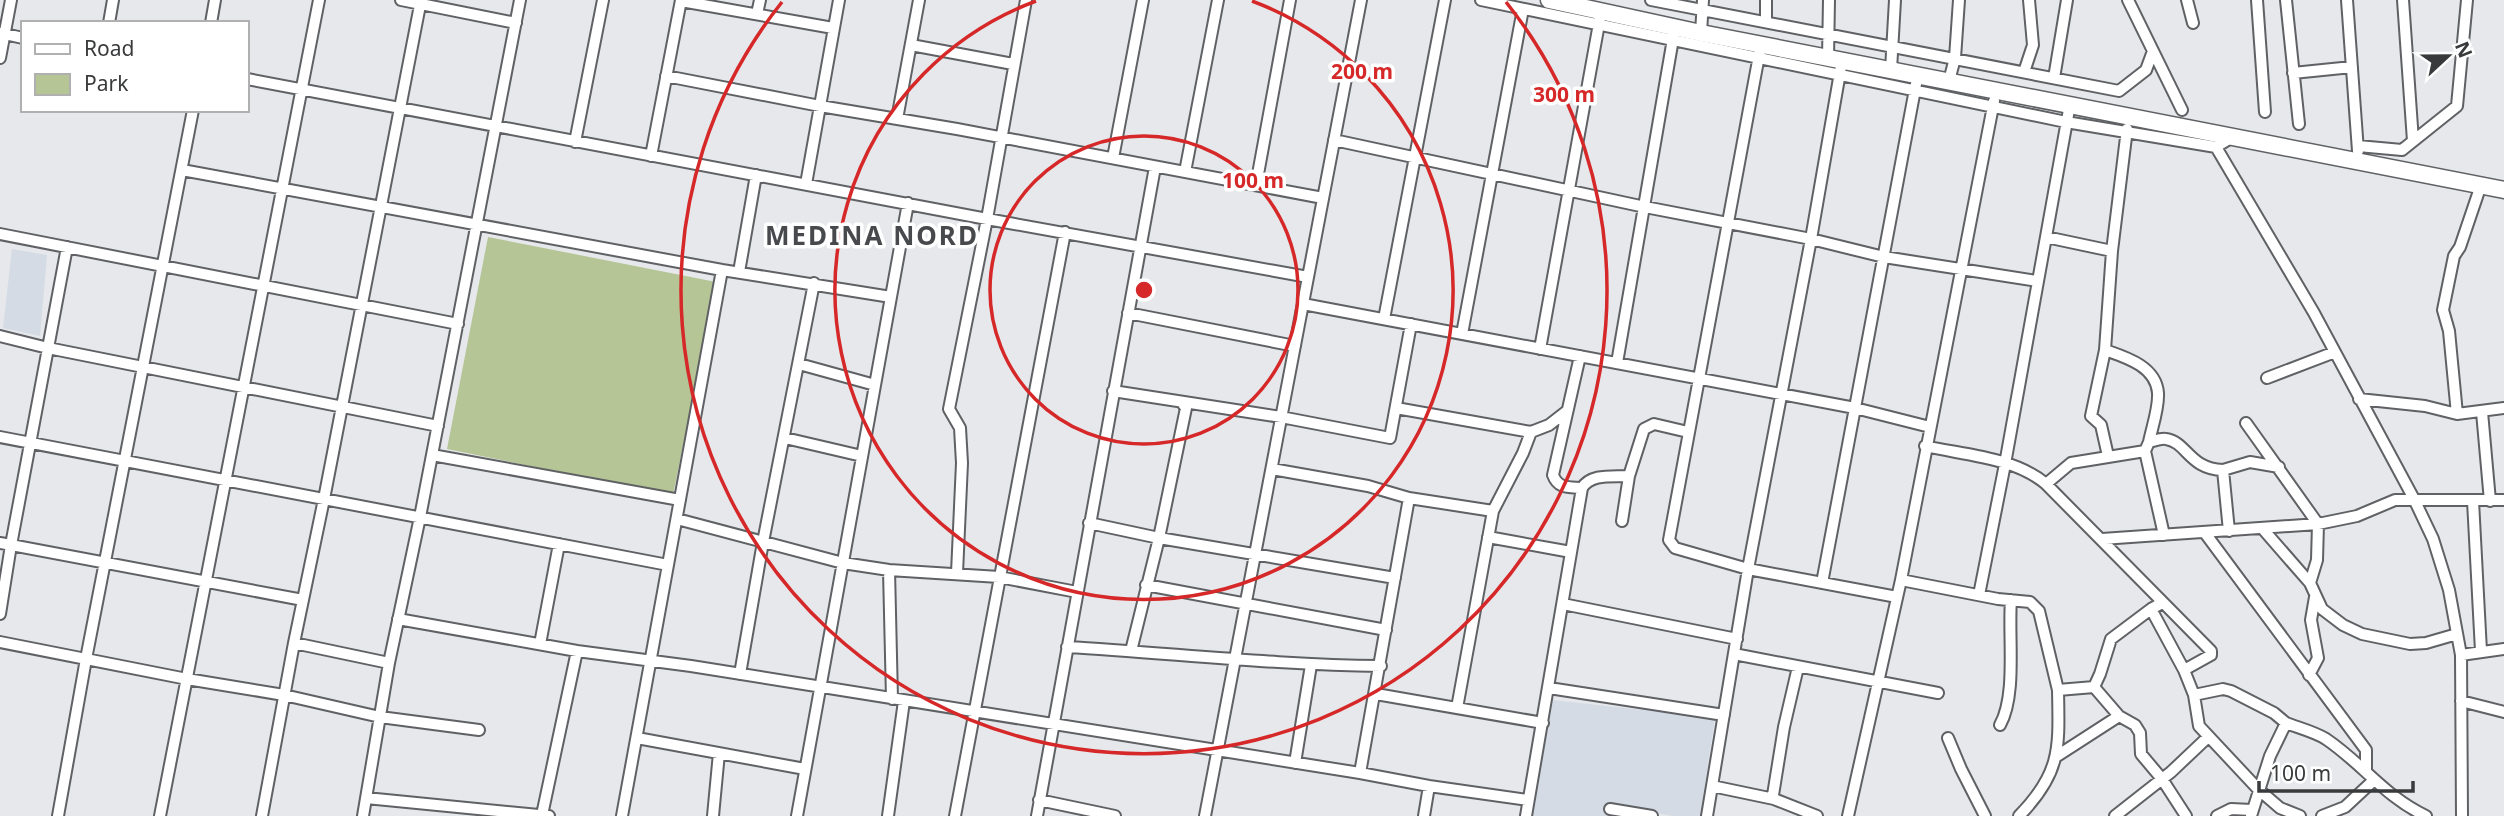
<svg xmlns="http://www.w3.org/2000/svg" width="2504" height="816" viewBox="0 0 2504 816" font-family="'Noto Sans',sans-serif">
<rect width="100%" height="100%" fill="#e6e8ec"/>
<path fill="#d4dbe4" d="M12 249 47 255 40 336 3 328Z
M1553 700 1715 718 1700 816H1673L1609 805 1627 816H1532Z"/>
<path fill="#b6c595" d="M488 237 716 282 673 495 447 449Z"/>
<g fill="none" stroke-linecap="round" stroke-linejoin="round">
<defs>
<path id="street" d="M401 0 516 23
M1481 0 2066 122 2216 147
M1651 0 2119 91 2146 70 2153 51
M1766 0V22
M2128 0 2182 110
M2187 0 2193 23
M2257 0 2265 112
M2286 0 2299 124
M2347 0 2358 151
M2403 0 2413 141
M681 1 833 28
M757 14 760 0
M109 23 113 0
M211 23 215 0
M0 33 23 38
M1701 33 1703 0
M911 45 1013 64
M1760 50 1669 540 1675 548 1748 569 1897 597
M0 58 11 0
M1828 58 1829 0
M1891 70 1895 0
M2024 72 2033 45 2029 0
M2293 73 2352 67
M666 76 820 106 957 129 1323 198
M2054 78 2067 0
M247 79 987 219 1308 277
M1949 81 1955 58 1959 0
M897 119 919 0
M2234 136 2216 147 2314 313 2414 499 2433 539 2449 590 2461 655 2462 816
M1334 140 1645 207 1811 239 1884 257 2037 281
M575 142 603 0
M2358 146 2402 150 2457 106 2467 0
M651 156 681 0
M1113 158 1143 0
M182 170 722 270 891 297
M1185 172 1218 0
M806 184 839 0
M1256 185 1290 0
M2481 185 2460 247 2454 256 2443 310 2449 331 2457 414 2504 408
M0 234 458 324
M2046 237 2112 251 2105 350 2091 416 2101 425 2108 456
M2112 251 2127 129
M739 272 756 175
M1303 304 1855 408 1930 427
M1128 313 1295 346
M1384 319 1445 0
M1462 334 1523 9
M0 336 48 348 438 426
M1540 349 1600 18
M2105 350C2125 357 2156 366 2158 393 2159 408 2152 427 2149 442
M1580 356 1553 475C1558 489 1569 487 1582 488
M1617 363 1674 33
M799 364 875 385
M2267 378 2335 352
M1113 391 1281 417 1390 438 1411 324
M2359 399 2425 406 2457 414
M1396 408 1531 432 1549 425 1567 411
M2482 412 2490 501
M2246 423 2318 524 2317 560 2310 583
M0 437 668 565
M785 438 862 456
M1925 446C1964 455 2014 457 2046 484L2211 651V655L2184 670
M2145 451 2164 535
M432 455 680 500
M1272 469 1368 486 1409 498 1493 511
M2046 484 2071 463 2145 451 2149 442C2154 441 2161 438 2166 439 2187 442 2189 469 2223 470
M2473 501 2481 651
M677 519 843 563 889 570 999 577 1077 592
M1622 521 1629 476
M1089 523 1159 538 1395 578
M2262 528 2310 583 2322 609 2343 625 2362 634 2410 644 2426 643 2457 634
M2229 531 2223 470 2250 462 2279 467
M2205 533 2366 750V772
M1488 537 1571 552
M2102 539 2318 524 2357 516 2395 500H2504
M0 543 303 600
M889 570 892 699
M957 573 962 463 960 428 949 409 987 219 1026 0
M1901 580 1998 599 2030 602 2039 611 2058 690 2094 687
M1822 583 1916 84
M1146 585 1386 630
M1979 595 2005 464 2070 104
M2162 603 2151 609 2184 670 2194 695 2199 726 2258 789 2280 808 2300 816
M1563 604 1737 639
M0 614 11 545 67 247
M398 619 577 651 691 666 1360 773 1429 786 1528 800
M0 642 187 679 284 695 380 717 479 730
M294 643 389 663
M540 644 559 544
M1067 647C1171 653 1276 665 1381 666
M1131 651 1159 538 1186 408 1183 404
M1734 654 1938 693
M2461 655 2504 649
M740 674 763 542 814 283
M2309 675 2318 658 2311 620 2315 597
M2094 687 2119 716 2135 725 2140 733 2141 754 2162 779 2186 816
M2094 687 2100 674 2111 639 2151 609
M1549 688 1724 715
M1376 694 1543 723
M2194 695 2223 689 2231 691 2274 713 2286 723
M2461 701 2504 712
M1457 708 1493 511 1523 453 1531 432
M2000 725C2017 695 2008 636 2011 600
M637 738 805 769
M1948 738 1961 769 1985 816
M2057 756 2119 716
M1295 763 1311 665
M1360 773 1409 498
M1712 786 1774 799 1817 816
M366 798 549 816
M1774 799 1773 795 1784 727 1798 667
M1039 800 1115 816
M1610 809 1652 816
M542 815 577 651
M58 816 86 659 193 110
M160 816 319 0
M262 816 294 643 324 499 421 0
M363 816 389 663 420 517 520 0
M622 816 722 270
M713 816 719 753
M797 816 908 203
M888 816 904 701
M955 816 1065 232
M1037 816 1155 167
M1205 816 1361 0
M1424 816 1429 786
M1526 816 1582 488C1591 473 1613 477 1629 476L1644 429 1654 424 1688 432
M1707 816 1748 569 1811 239 1842 61
M1848 816 1901 580 1994 101
M2019 816C2062 772 2059 747 2058 690
M2115 816 2171 772 2208 737
M2217 816 2231 809 2252 810
M2251 816 2270 756 2286 723C2299 728 2315 732 2326 739 2363 764 2385 797 2426 816
M2322 816 2345 807 2373 781"/>
<path id="secondary" d="M1549 0 1701 33 2504 190"/>
</defs>
<use href="#street" stroke="#5f6164" stroke-width="14"/>
<use href="#secondary" stroke="#5f6164" stroke-width="19"/>
<use href="#street" stroke="#fff" stroke-width="10"/>
<use href="#secondary" stroke="#fff" stroke-width="16"/>
</g>
<g fill="none" stroke="#d62828" stroke-width="3.5">
<circle cx="1144" cy="290" r="154"/>
<path d="M1252 1A309 309 0 1 1 1036 1"/>
<path d="M1506 2A463 463 0 1 1 782 2"/>
</g>
<g text-anchor="middle" stroke-width="7" stroke-linejoin="round" paint-order="stroke">
<g font-size="26" font-weight="bold" letter-spacing="2" fill="#47494c" stroke="#fff">
<text x="872" y="245">MEDINA NORD</text>
</g>
</g>
<circle cx="1144" cy="290" r="10" fill="#d62828" stroke="#fff" stroke-width="3.5"/>
<g font-size="21" text-anchor="middle" font-weight="bold" fill="#d62828" stroke="#fff" stroke-width="7" stroke-linejoin="round" paint-order="stroke">
<text x="1362" y="79">200 m</text>
<text x="1564" y="102">300 m</text>
<text x="1253" y="188">100 m</text>
</g>
<rect x="21" y="21" width="228" height="91" fill="#ffffff" stroke="#b0b0b1" stroke-width="2"/>
<rect x="35" y="44" width="35" height="10" fill="#ffffff" stroke="#b0b0b1" stroke-width="2"/>
<text x="84" y="56" font-size="21" fill="#393a3b">Road</text>
<rect x="35" y="74" width="35" height="21" fill="#b6c595" stroke="#b0b0b1" stroke-width="2"/>
<text x="84" y="91" font-size="21" fill="#393a3b">Park</text>
<g transform="translate(2448 56) rotate(68)" stroke="#ffffff" stroke-width="5" paint-order="stroke">
<path d="M0-5L12 26L0 18L-12 26Z" fill="#393a3b"/>
<text y="-10" font-size="19" font-weight="bold" text-anchor="middle" fill="#393a3b">N</text>
</g>
<path d="M2259 781v10h154v-10" fill="none" stroke="#393a3b" stroke-width="3.5"/>
<text x="2270" y="781" font-size="21" fill="#393a3b" stroke="#ffffff" stroke-width="5" paint-order="stroke">100 m</text>
</svg>
